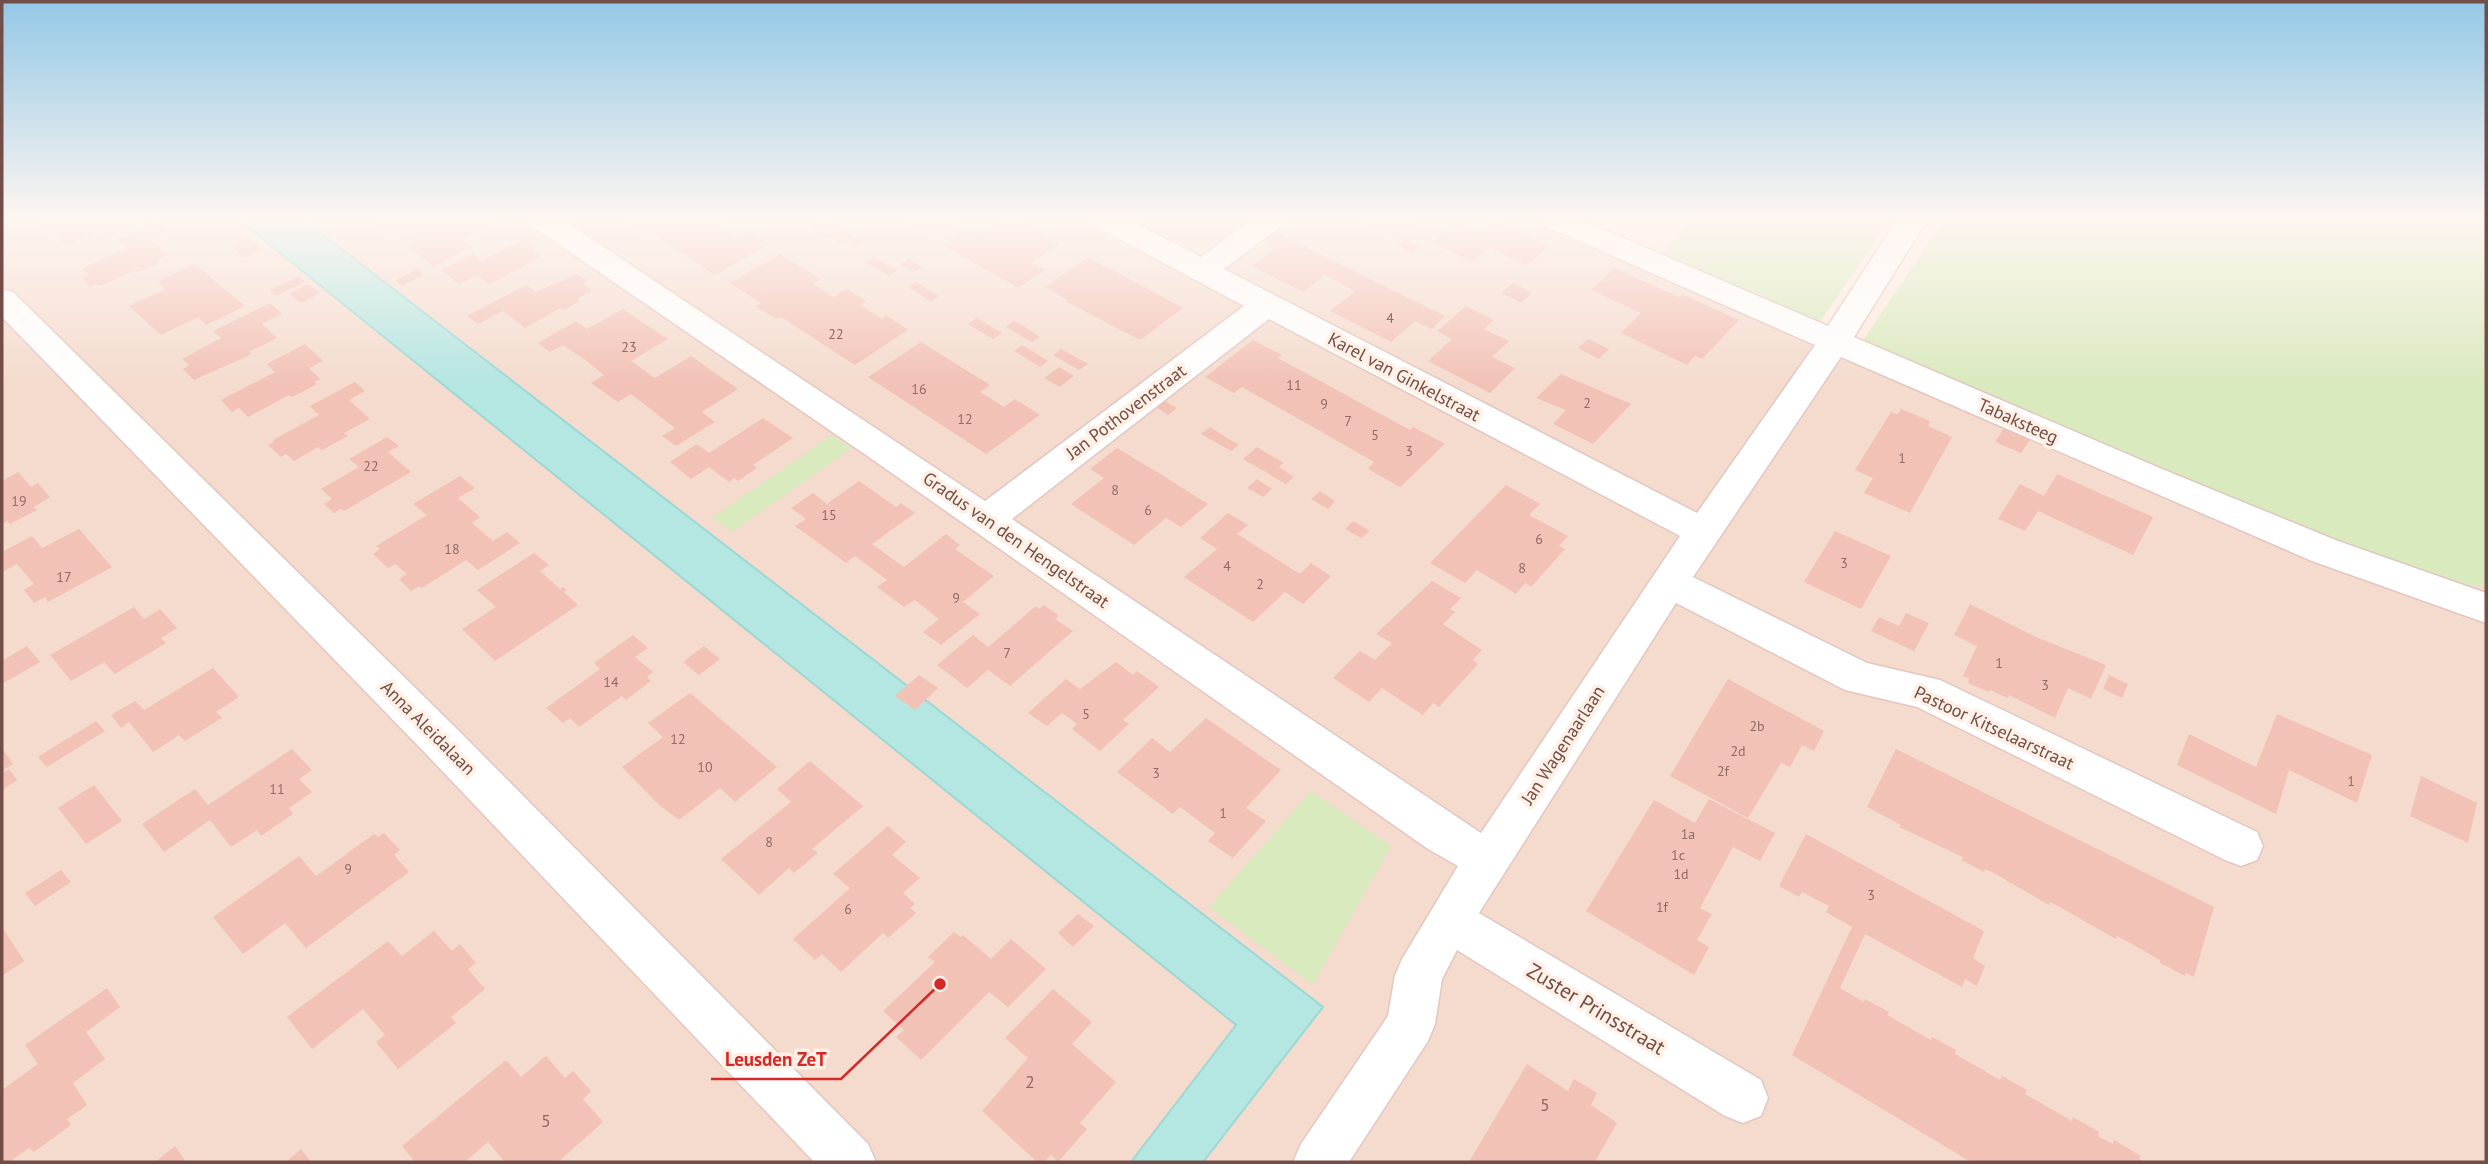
<svg xmlns="http://www.w3.org/2000/svg" width="2488" height="1164" viewBox="0 0 2488 1164" font-family="'PT Sans',sans-serif">
<rect width="100%" height="100%" fill="#fdebe0"/>
<path fill="#f4dbce" d="M2 220H1570L2432 578 2486 569V1162H2Z"/>
<path fill="#daeabf" d="M1691 220H1891L1817 326 1659 257Z
M1944 220H2467L2486 225V587L2452 583 2369 558 1860 345Z
M832 435 852 448 732 532 712 518Z
M1311 791 1391 846 1313 985 1209 907Z"/>
<path fill="#b4e6e2" stroke="#9bd8d4" stroke-width="2" d="M239 220H304L1323 1007 1203 1162H1131L1236 1025Z"/>
<path fill="#f2c2b7" d="M38 220H146L108 237 101 230 66 245Z
M373 220H500L462 239 472 247 434 266 407 246 424 238 409 227 393 235Z
M632 220H725L727 221 719 226 737 238 750 231 769 244 715 275 651 233 646 235 627 223Z
M825 220 852 236 864 242 855 248 844 241 840 243 830 237 825 239 810 229Z
M905 220H960L933 236Z
M1005 220H1017L1060 244 1032 262 1045 270 1018 288 943 245 969 228 982 235Z
M1361 220H1419L1397 237Z
M1492 221 1549 246 1527 265 1490 248 1473 262 1431 243 1456 223 1478 233Z
M159 222 169 230 150 239 168 255 157 260 160 262 139 272 135 270 100 286 97 284 90 287 82 278 89 275 82 269 127 248 118 240Z
M1274 231 1445 316 1432 329 1415 321 1391 342 1330 311 1355 291 1325 275 1303 292 1252 266 1274 249 1259 242Z
M249 237 263 249 244 258 231 246Z
M524 239 537 248 533 250 541 257 490 284 476 275 459 284 441 270 473 254 482 261Z
M1405 239 1420 246 1412 252 1397 245Z
M780 254 821 279 813 284 833 297 846 289 867 301 861 305 882 319 886 315 908 330 855 365 781 317 776 319 755 306 761 303 730 283Z
M875 257 886 264 898 270 889 276 866 262Z
M1088 257 1135 282 1183 308 1140 340 1065 301 1068 300 1045 287Z
M909 259 922 267 914 272 900 265Z
M195 264 245 306 206 325 198 317 161 335 129 306 165 289 158 281Z
M1614 268 1679 297 1682 294 1739 320 1702 359 1695 356 1687 365 1621 333 1641 313 1591 290Z
M417 269 424 275 402 286 395 281Z
M576 274 588 281 583 284 592 291 577 299 580 301 564 310 560 308 525 328 503 311 478 324 467 316 526 285 536 292Z
M299 276 305 282 276 296 270 290Z
M916 282 940 296 931 302 908 287Z
M1513 283 1532 293 1521 303 1501 293Z
M308 284 320 293 301 303 289 294Z
M270 303 282 314 262 324 277 338 249 352 252 354 194 380 183 369 189 365 182 359 221 338 213 331Z
M1466 306 1494 320 1484 329 1509 341 1492 357 1515 368 1490 393 1428 361 1452 339 1437 331Z
M623 309 668 339 631 361 655 378 691 356 738 389 702 412 715 422 676 446 662 436 675 428 631 394 618 402 591 383 604 375 584 359 563 345 550 352 538 343 576 321 587 329Z
M977 318 990 326 1002 333 993 339 968 324Z
M1014 321 1027 328 1040 337 1032 342 1006 327Z
M1588 339 1609 349 1599 359 1578 348Z
M1253 340 1282 355 1278 358 1410 430 1413 427 1445 444 1400 487 1368 469 1374 462 1320 431 1242 387 1234 393 1205 377Z
M921 342 990 385 980 392 1004 407 1015 399 1040 415 986 454 868 377Z
M305 344 323 361 309 368 320 379 314 382 317 384 292 397 289 395 248 417 239 408 232 412 221 400 275 372 267 364Z
M1022 345 1036 353 1048 361 1040 367 1014 351Z
M1061 349 1074 356 1088 364 1079 370 1053 355Z
M1059 367 1074 376 1060 387 1044 378Z
M1561 374 1631 404 1593 444 1553 424 1566 410 1536 398Z
M355 382 365 391 349 400 370 419 344 433 348 436 322 450 318 447 294 461 286 454 281 457 268 445 274 442 273 440 319 415 310 406Z
M1163 400 1177 408 1168 415 1154 406Z
M1901 409 1930 421 1928 426 1952 437 1910 513 1864 493 1873 478 1855 470 1891 412 1898 414Z
M763 418 793 438 753 465 757 468 738 481 734 478 729 482 709 467 691 479 670 462 697 444 709 453Z
M1210 427 1224 436 1239 445 1231 451 1201 434Z
M2004 428 2030 440 2021 453 1995 442Z
M387 437 399 446 388 452 411 472 344 511 341 509 334 513 324 504 332 499 321 489 359 467 349 459Z
M1257 447 1284 463 1279 467 1294 477 1286 484 1243 459Z
M1117 448 1162 475 1208 504 1181 527 1166 518 1134 545 1071 504 1104 478 1090 469Z
M18 472 31 487 38 483 50 497 34 507 37 510 10 524 7 521 2 524V481Z
M2057 474 2153 517 2133 555 2038 511 2025 531 1998 519 2020 484 2044 496Z
M460 476 475 488 458 498 480 517 472 523 493 541 507 532 520 543 478 570 466 560 422 588 420 586 411 591 399 579 407 574 395 564 388 568 373 554 380 549 376 546 427 515 413 504Z
M1257 479 1272 489 1263 497 1247 488Z
M859 481 896 507 901 503 915 513 872 544 904 567 946 534 960 545 955 549 994 576 963 602 980 614 941 645 923 632 939 619 915 600 904 607 877 587 887 580 855 556 846 563 795 526 806 519 791 508 813 493 827 504Z
M1506 485 1540 504 1529 515 1568 536 1559 546 1565 549 1531 587 1525 583 1516 594 1477 570 1465 583 1430 563Z
M1320 491 1335 501 1328 509 1311 499Z
M1228 513 1248 525 1237 534 1300 574 1311 563 1331 576 1303 604 1285 592 1253 622 1184 577 1217 549 1200 538Z
M1353 521 1370 531 1361 538 1345 529Z
M79 529 112 567 48 602 45 597 34 603 24 590 34 584 17 564 2 572V552L32 536 42 548Z
M1835 531 1891 556 1861 609 1804 582Z
M534 553 549 565 540 571 560 589 563 587 567 590 564 592 578 605 495 661 462 629 496 607 477 590Z
M1432 581 1461 598 1450 609 1455 612 1443 624 1482 650 1473 660 1478 664 1439 707 1433 703 1423 715 1382 688 1369 702 1333 678 1360 651 1375 660 1392 643 1376 634Z
M1970 604 2036 637 2106 665 2091 699 2068 688 2055 718 2009 695 2008 698 1990 690 1989 692 1968 683 1969 679 1963 676 1977 646 1954 635Z
M1044 605 1059 616 1055 619 1073 631 1010 686 988 670 967 688 937 665 973 635 988 647 1036 606 1039 609Z
M134 607 144 619 160 609 177 628 161 638 166 643 115 674 104 662 71 681 50 655Z
M1906 613 1929 623 1914 651 1871 631 1879 617 1899 626Z
M633 635 648 648 635 657 653 672 647 677 651 681 626 700 622 696 579 727 570 718 563 723 546 708 600 669 594 663Z
M27 646 40 662 2 684V661Z
M704 646 720 659 699 675 683 662Z
M1116 662 1133 675 1137 671 1159 687 1123 720 1129 724 1100 751 1072 729 1077 724 1062 713 1047 726 1028 713 1066 679 1080 689Z
M213 668 239 697 216 712 222 718 185 741 179 735 153 752 129 722 121 728 111 715 135 701 144 710Z
M919 675 938 688 915 710 895 696Z
M2109 675 2128 684 2122 698 2103 689Z
M1728 679 1824 731 1814 751 1802 745 1790 767 1781 763 1748 818 1670 776Z
M690 693 777 767 735 802 720 788 679 820 659 805 622 767 663 737 648 723Z
M2277 714 2372 755 2357 803 2289 770 2276 814 2177 765 2189 734 2256 767Z
M1206 718 1281 770 1246 808 1266 821 1233 858 1208 841 1215 833 1180 807 1173 814 1117 772 1152 738 1170 752Z
M96 721 105 731 47 767 38 757Z
M2 748 13 764 2 771Z
M292 749 312 770 299 779 312 792 289 808 293 814 261 836 257 830 231 847 210 820 164 852 142 824 195 789 208 805Z
M1896 749 2214 907 2194 977 2186 973 2185 976 2160 963V960L2123 939 2117 936 2116 939 2056 905 2050 902 2049 905 1992 872 1985 869 1984 872 1961 860 1963 857 1899 827 1901 825 1867 807Z
M810 761 863 806 812 849 818 853 794 873 789 868 759 895 721 859 791 802 777 789Z
M9 769 17 780 2 790V773Z
M2421 776 2477 803 2468 843 2410 816Z
M94 785 122 821 86 844 58 808Z
M1709 799 1775 833 1760 861 1733 847 1700 908 1712 914 1697 940 1709 947 1694 975 1586 911 1654 800 1695 823Z
M888 826 906 842 892 855 920 878 903 893 915 904 910 908 916 913 888 938 883 933 841 972 822 954 815 960 793 939 850 888 833 874Z
M384 833 400 850 394 855 409 872 306 948 285 923 243 954 213 917 299 856 316 876 374 834 378 837Z
M1806 834 1984 931 1973 958 1985 966 1977 986 1965 979 1962 987 1865 934 1840 988 1864 1002 1865 999 1889 1012 1887 1015 1931 1040 1932 1037 1956 1050 1955 1054 2000 1080 2002 1076 2027 1090 2025 1094 2072 1121 2073 1117 2099 1132 2098 1136 2113 1144 2114 1140 2141 1156 2139 1159 2145 1162H1971L1792 1055 1852 927 1826 912 1829 906 1802 892 1799 897 1779 886Z
M61 870 71 882 35 906 25 893Z
M1078 914 1094 926 1073 947 1058 933Z
M2 927 24 961 2 976Z
M434 931 452 951 460 944 476 963 468 969 485 989 451 1017 456 1023 398 1069 376 1042 385 1035 363 1009 312 1049 287 1017 388 941 402 956Z
M954 932 961 937 963 935 991 959 1011 939 1046 969 1008 1007 989 992 921 1060 896 1037 904 1030 883 1011 935 962 928 957Z
M107 988 120 1007 86 1032 105 1059 73 1083 87 1105 67 1119 71 1125 34 1152 29 1148 9 1162H2V1090L38 1064 25 1045Z
M1053 989 1092 1022 1072 1044 1116 1082 1080 1123 1087 1129 1058 1162 1051 1155 1044 1162H1037L982 1111 1028 1058 1005 1038Z
M546 1056 565 1078 573 1071 591 1091 583 1099 603 1122 558 1162H505L488 1142 465 1162H415L402 1146 506 1060 521 1077Z
M1527 1064 1568 1091 1574 1079 1597 1093 1591 1105 1617 1123 1595 1162H1469Z
M175 1146 186 1162H155Z
M301 1149 311 1162H286Z"/>
<g fill="none" stroke-linecap="round" stroke-linejoin="round">
<defs>
<path id="minor" d="M528 220H563L985 501 1244 306 1095 226 1091 220H1129L1201 257 1251 220H1285L1281 226 1224 269 1697 513 1815 345 1545 226 1541 220H1581L1828 326 1897 220H1927L1854 337 2162 469 2338 541 2486 593V623L2312 561 1841 357 1693 577 1867 663 1940 680 2257 832 2263 846 2257 860 2241 866 2225 860 1917 707 1845 690 1676 603 1479 913 1761 1080 1768 1098 1761 1116 1743 1123 1725 1116 1457 950 1442 979 1435 1024 1428 1041 1349 1162H1293L1301 1144 1388 1016 1395 975 1402 959 1458 866 1428 849 866 455 532 226ZM1269 319 1680 536 1481 833 1012 519Z
M2 289 13 292 458 730 868 1144 876 1162H814L428 756 2 317Z"/>
</defs>
<use href="#minor" stroke="#e3c7bf" stroke-width="3"/>
<use href="#minor" fill="#fff" fill-rule="evenodd"/>
</g>
<linearGradient id="sky" x2="0" y2="1"><stop stop-color="#93c8e6"/><stop offset="0.57" stop-color="#fef6f1"/><stop offset="1" stop-color="#fef6f1" stop-opacity="0"/></linearGradient>
<rect width="2488" height="383" fill="url(#sky)"/>
<g text-anchor="middle" stroke-width="7" stroke-linejoin="round" paint-order="stroke">
<g font-size="14" fill="#936a63">
<text x="1390" y="323">4</text>
<text x="836" y="339">22</text>
<text x="629" y="352">23</text>
<text x="1294" y="390">11</text>
<text x="919" y="394">16</text>
<text x="1587" y="408">2</text>
<text x="1324" y="409">9</text>
<text x="965" y="424">12</text>
<text x="1348" y="426">7</text>
<text x="1375" y="440">5</text>
<text x="1409" y="456">3</text>
<text x="1902" y="463">1</text>
<text x="371" y="471">22</text>
<text x="1115" y="495">8</text>
<text x="19" y="506">19</text>
<text x="1148" y="515">6</text>
<text x="829" y="520">15</text>
<text x="1539" y="544">6</text>
<text x="452" y="554">18</text>
<text x="1844" y="568">3</text>
<text x="1227" y="571">4</text>
<text x="1522" y="573">8</text>
<text x="64" y="582">17</text>
<text x="1260" y="589">2</text>
<text x="956" y="603">9</text>
<text x="1007" y="658">7</text>
<text x="1999" y="668">1</text>
<text x="611" y="687">14</text>
<text x="2045" y="690">3</text>
<text x="1086" y="719">5</text>
<text x="1757" y="731">2b</text>
<text x="678" y="744">12</text>
<text x="1738" y="756">2d</text>
<text x="705" y="772">10</text>
<text x="1723" y="776">2f</text>
<text x="1156" y="778">3</text>
<text x="2351" y="786">1</text>
<text x="277" y="794">11</text>
<text x="1223" y="818">1</text>
<text x="1688" y="839">1a</text>
<text x="769" y="847">8</text>
<text x="1678" y="860">1c</text>
<text x="348" y="874">9</text>
<text x="1681" y="879">1d</text>
<text x="1871" y="900">3</text>
<text x="1662" y="912">1f</text>
<text x="848" y="914">6</text>
</g>
<g font-size="18" fill="#734d47" stroke="#fff0e6">
<text transform="translate(1404 377) rotate(28)" y="6">Karel van Ginkelstraat</text>
<text transform="translate(1126 412) rotate(-37)" y="6">Jan Pothovenstraat</text>
<text transform="translate(2018 421) rotate(24)" y="6">Tabaksteeg</text>
<text transform="translate(1016 540) rotate(35)" y="6">Gradus van den Hengelstraat</text>
<text transform="translate(428 728) rotate(45)" y="6">Anna Aleidalaan</text>
<text transform="translate(1994 728) rotate(25)" y="6">Pastoor Kitselaarstraat</text>
<text transform="translate(1563 745) rotate(-57)" y="6">Jan Wagenaarlaan</text>
</g>
<g font-size="18" fill="#936a63">
<text x="1030" y="1088">2</text>
<text x="1545" y="1111">5</text>
<text x="546" y="1127">5</text>
</g>
<g font-size="21" fill="#734d47" stroke="#fff0e6">
<text transform="translate(1596 1009) rotate(31)" y="7">Zuster Prinsstraat</text>
</g>
</g>
<path fill="none" stroke="#d62828" stroke-width="2.5" d="M940 984L841 1079H711"/>
<circle fill="#d62828" stroke="#fff0e6" stroke-width="2.5" cx="940" cy="984" r="7"/>
<g font-size="19" text-anchor="middle" font-weight="bold" fill="#d62828" stroke="#fff0e6" stroke-width="7" stroke-linejoin="round" paint-order="stroke">
<text x="776" y="1066">Leusden ZeT</text>
</g>
<rect width="2488" height="1164" fill="none" stroke="#734d47" stroke-width="7"/>
</svg>
